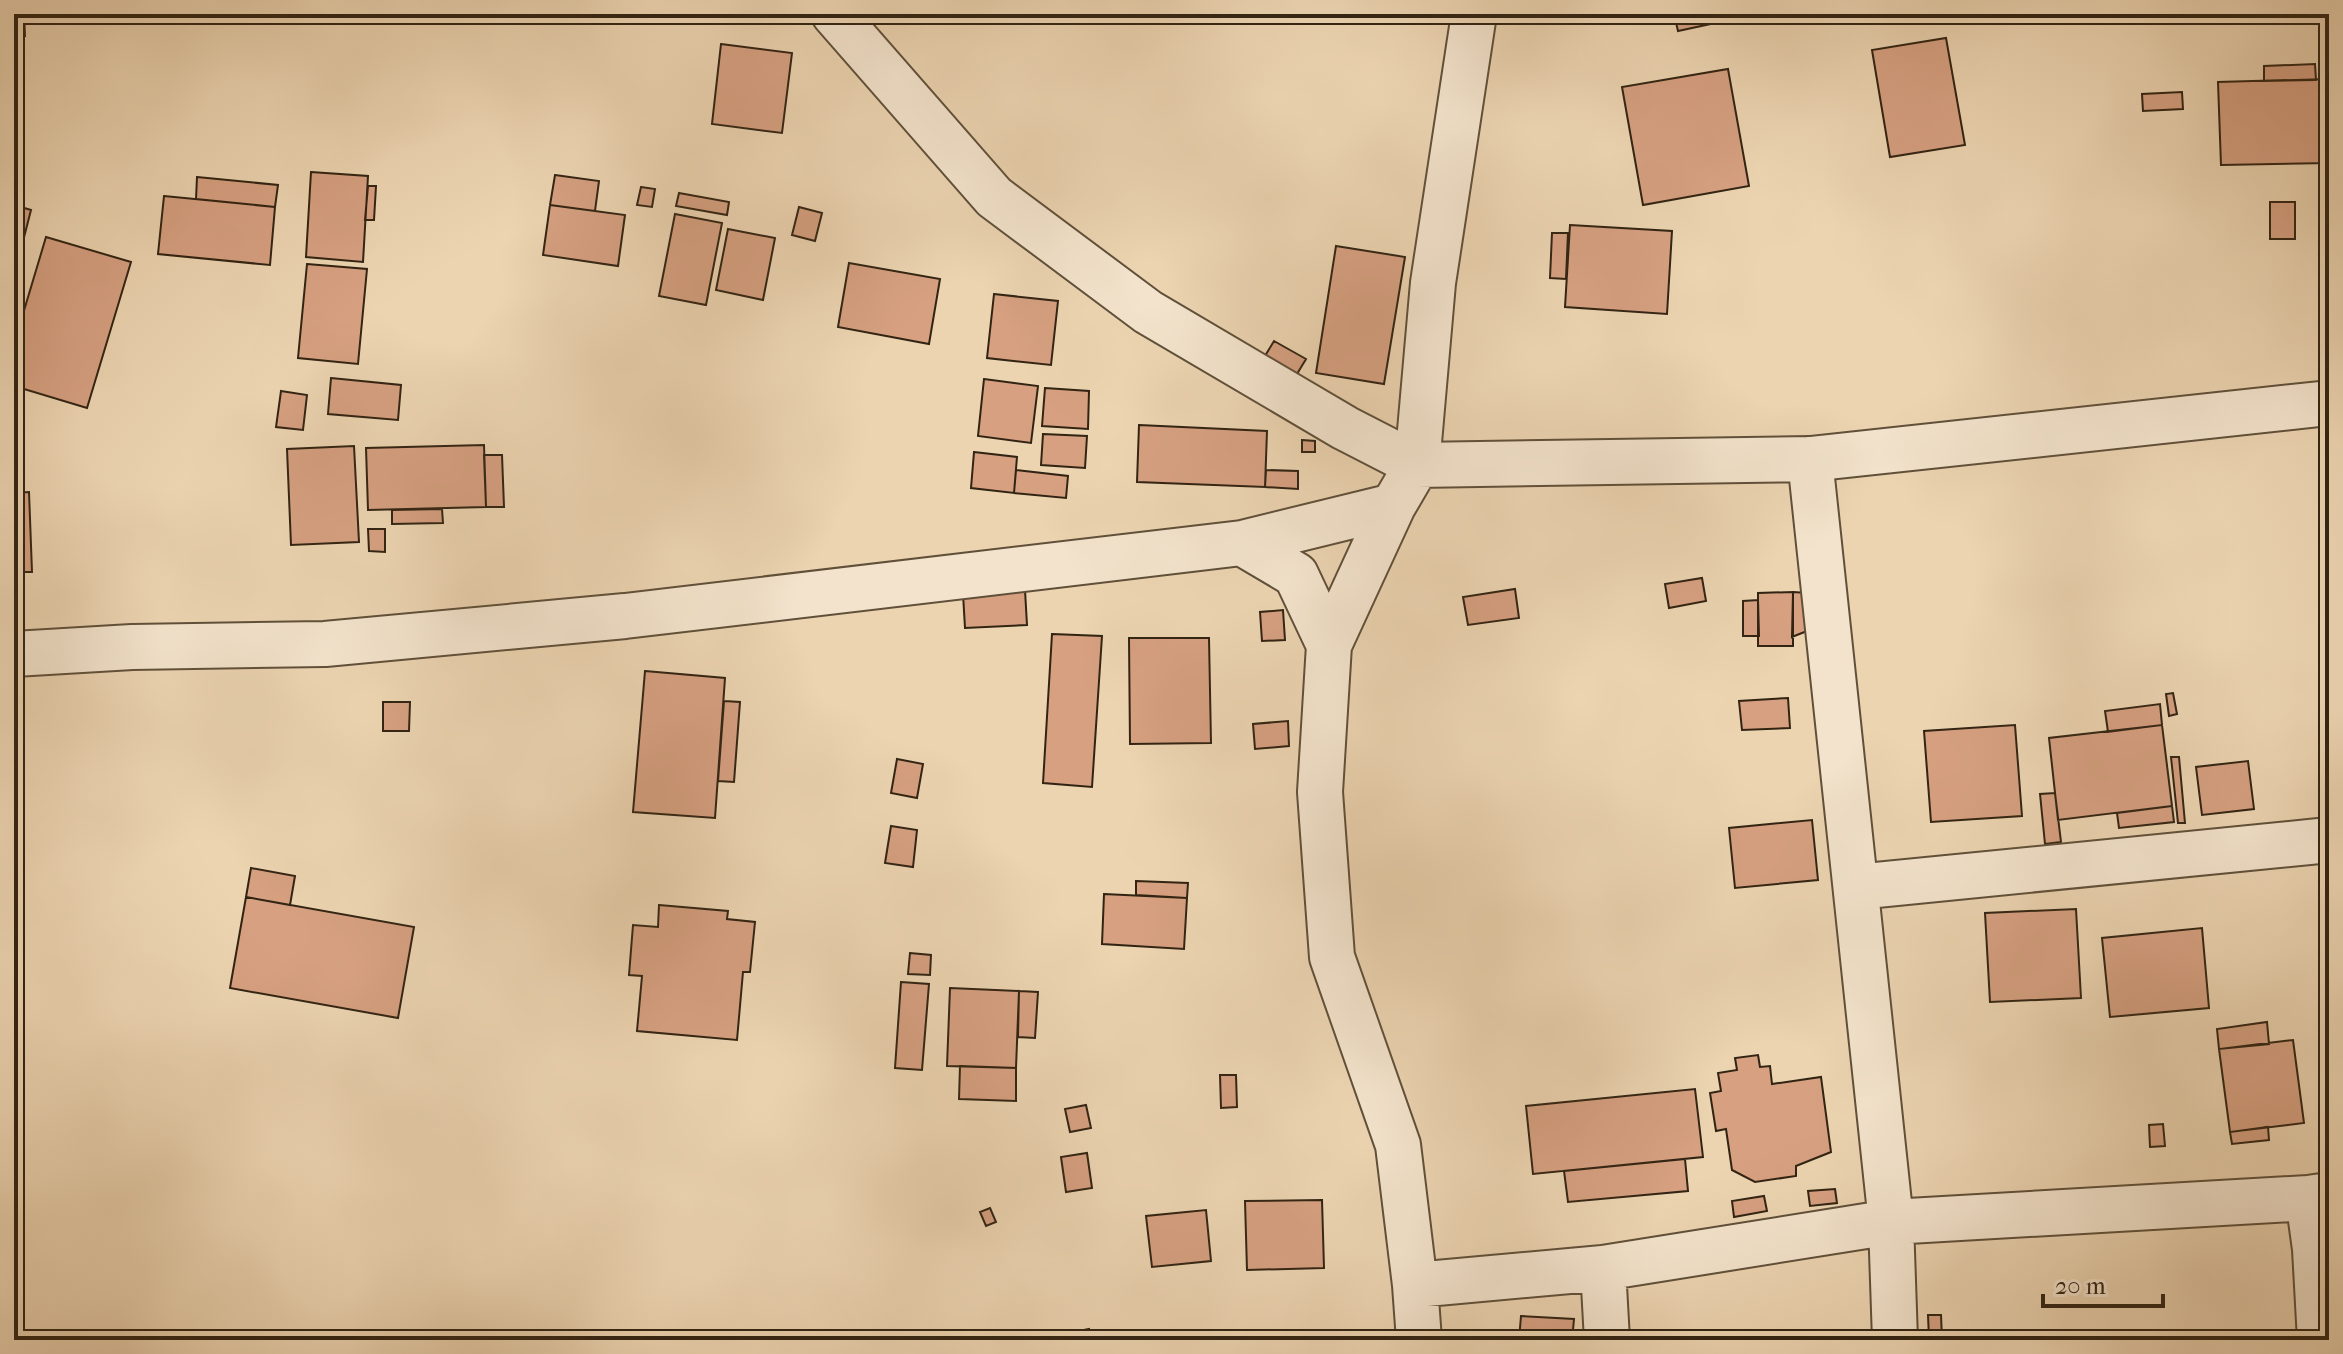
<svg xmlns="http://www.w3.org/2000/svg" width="2343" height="1354" viewBox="0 0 2343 1354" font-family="'IM FELL French Canon',serif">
<rect width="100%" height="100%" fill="#ecd4b1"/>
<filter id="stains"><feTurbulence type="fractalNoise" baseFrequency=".0025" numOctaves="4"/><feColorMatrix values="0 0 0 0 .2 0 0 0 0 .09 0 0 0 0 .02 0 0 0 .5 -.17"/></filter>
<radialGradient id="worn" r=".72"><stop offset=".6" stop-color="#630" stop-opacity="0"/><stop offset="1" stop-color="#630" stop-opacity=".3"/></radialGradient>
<path fill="#d6a081" stroke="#322413" stroke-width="2" d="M14 14H24L25 36H14Z
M1674 14H1757L1678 31Z
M1946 38 1965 145 1890 157 1872 50Z
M721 44 792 53 782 133 712 124Z
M2315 64 2316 80 2264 81V66Z
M1728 69 1749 186 1643 205 1622 87Z
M2329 79V163L2221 165 2218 82Z
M2182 92 2183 109 2143 111 2142 94Z
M311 172 368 176 363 262 306 257Z
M555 175 599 181 595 211 550 205Z
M197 177 278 185 275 207 196 199Z
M368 186H376L374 220H365Z
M641 187 655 189 652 207 637 205Z
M679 193 729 202 727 215 676 206Z
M164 196 275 207 270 265 158 254Z
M2270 202H2295V239H2270Z
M14 205 31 210 19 257 14 255Z
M550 205 625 215 618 266 543 255Z
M799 207 822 213 815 241 792 235Z
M675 214 722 223 706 305 659 296Z
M1570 225 1672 231 1667 314 1565 307Z
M728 229 775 238 763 300 716 290Z
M1552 233H1568L1566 279 1550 278Z
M46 237 131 262 87 408 14 386V344Z
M1336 246 1405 257 1384 384 1316 373Z
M14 263 23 265 14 298Z
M849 263 940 279 929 344 838 327Z
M307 264 367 269 358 364 298 358Z
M994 294 1058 301 1051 365 987 358Z
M1274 341 1306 359 1297 374 1265 356Z
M331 378 401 385 398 420 328 414Z
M984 379 1038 386 1031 443 978 436Z
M1045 388 1089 391 1088 429 1042 426Z
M281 391 307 395 303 430 276 427Z
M1139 425 1267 431 1265 487 1137 482Z
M1043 434 1087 436 1085 468 1041 465Z
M1302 440 1315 441V452H1302Z
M484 445 486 507 368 510 366 448Z
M354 446 359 542 291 545 287 449Z
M974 452 1017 457 1014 493 971 488Z
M484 455H502L504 507H486Z
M1016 470 1068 476 1066 498 1014 493Z
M1266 470 1298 471V489L1265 487Z
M29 492 32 572H14V493Z
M442 509 443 523 392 524V510Z
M368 529H385V552L369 551Z
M1702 578 1706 601 1669 608 1665 584Z
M1515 589 1519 618 1468 625 1463 597Z
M1025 590 1027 625 965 628 963 594Z
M1793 592 1807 593V631L1792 637Z
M1793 592V646H1758V593Z
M1758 600 1759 636H1743V601Z
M1283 610 1285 640 1262 641 1260 612Z
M1052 634 1102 636 1092 787 1043 783Z
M1129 638H1209L1211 743 1130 744Z
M645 671 725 678 715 818 633 812Z
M2173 693 2177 714 2169 716 2166 694Z
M1788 698 1790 728 1742 730 1739 701Z
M724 701 740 702 734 782 718 781Z
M383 702H410L409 731H383Z
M2160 704 2162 725 2108 732 2105 711Z
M1288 721 1289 746 1255 749 1253 724Z
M2015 725 2022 816 1931 822 1924 731Z
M2162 725 2172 806 2058 820 2049 738Z
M2171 757H2179L2185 823H2178Z
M897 759 923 764 917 798 891 793Z
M2248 761 2254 809 2202 815 2196 767Z
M2055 793 2061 842 2045 844 2040 794Z
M2172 806 2174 822 2119 828 2117 813Z
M1812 820 1818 880 1735 888 1729 828Z
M891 826 917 830 913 867 885 863Z
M251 868 295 876 290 905 246 897Z
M1136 881 1188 883 1187 898 1136 895Z
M1104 894 1187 898 1184 949 1102 944Z
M246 897 414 927 398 1018 230 988Z
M659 905 728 911 727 919 755 922 750 972H743L737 1040 637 1031 642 976 629 975 633 925 658 927Z
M2076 909 2081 998 1990 1002 1985 913Z
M2202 928 2209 1008 2110 1017 2102 938Z
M910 953 931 955 930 975 908 974Z
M901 982 929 984 922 1070 895 1068Z
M950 988 1019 991 1016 1068 947 1066Z
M1019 991 1038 992 1035 1038 1018 1037Z
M2267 1022 2269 1044 2219 1049 2217 1029Z
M2293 1040 2304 1123 2230 1132 2219 1049Z
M1758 1055 1760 1067 1770 1066 1772 1084 1821 1077 1831 1152 1796 1166V1176L1755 1182 1732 1170 1726 1129 1716 1131 1710 1093 1721 1091 1718 1073 1737 1070 1735 1058Z
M960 1066 1016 1068V1101L959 1099Z
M1220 1075H1236L1237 1107 1221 1108Z
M1695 1089 1703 1157 1533 1174 1526 1106Z
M1086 1105 1091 1128 1070 1132 1065 1109Z
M2163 1124 2165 1146 2150 1147 2149 1125Z
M2268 1127 2269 1140 2232 1144 2230 1132Z
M1087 1153 1092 1188 1066 1192 1061 1157Z
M1685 1159 1688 1191 1568 1202 1564 1171Z
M1835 1189 1837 1203 1810 1206 1808 1191Z
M1764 1196 1767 1211 1734 1217 1732 1201Z
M1322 1200 1324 1268 1247 1270 1245 1201Z
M990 1208 996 1222 986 1226 980 1212Z
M1206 1210 1211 1261 1152 1267 1146 1216Z
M1928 1315H1941L1942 1339H1929Z
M1521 1316 1574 1319 1572 1340H1519Z
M1089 1329 1091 1340H1059L1058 1335Z
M1322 1336V1340H1289V1338Z"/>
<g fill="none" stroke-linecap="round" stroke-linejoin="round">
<defs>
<path id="minor" d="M834 14 994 197 1148 312 1345 428 1417 465 1810 459 2329 403
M1810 459 1891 1222 1895 1340
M1242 543 1393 506
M14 654 132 647 325 644 625 616 1242 543 1296 575 1329 645
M1856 887 2329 840
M2308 1198 2315 1249 2320 1340
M1603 1268 1607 1340
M1415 1285 1603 1268 1891 1222 2308 1198 2329 1195
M1419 1340 1415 1285 1398 1145 1332 957 1320 792 1329 645 1393 506 1417 465 1433 283 1474 14"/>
</defs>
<use href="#minor" stroke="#60503a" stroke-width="48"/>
<use href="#minor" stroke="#f3e3cc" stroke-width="44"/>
</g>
<rect width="2343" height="1354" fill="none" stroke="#ecd4b1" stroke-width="48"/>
<rect x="16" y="16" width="2311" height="1322" fill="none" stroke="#322413" stroke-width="4"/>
<rect x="24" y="24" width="2295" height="1306" fill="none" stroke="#322413" stroke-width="2"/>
<path d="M2043 1294v12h120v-12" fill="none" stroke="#322413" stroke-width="4"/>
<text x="2055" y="1294" font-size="24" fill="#322413" stroke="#f3e3cc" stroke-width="6" paint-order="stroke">20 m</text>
<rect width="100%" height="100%" filter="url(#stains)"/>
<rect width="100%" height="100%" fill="url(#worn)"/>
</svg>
